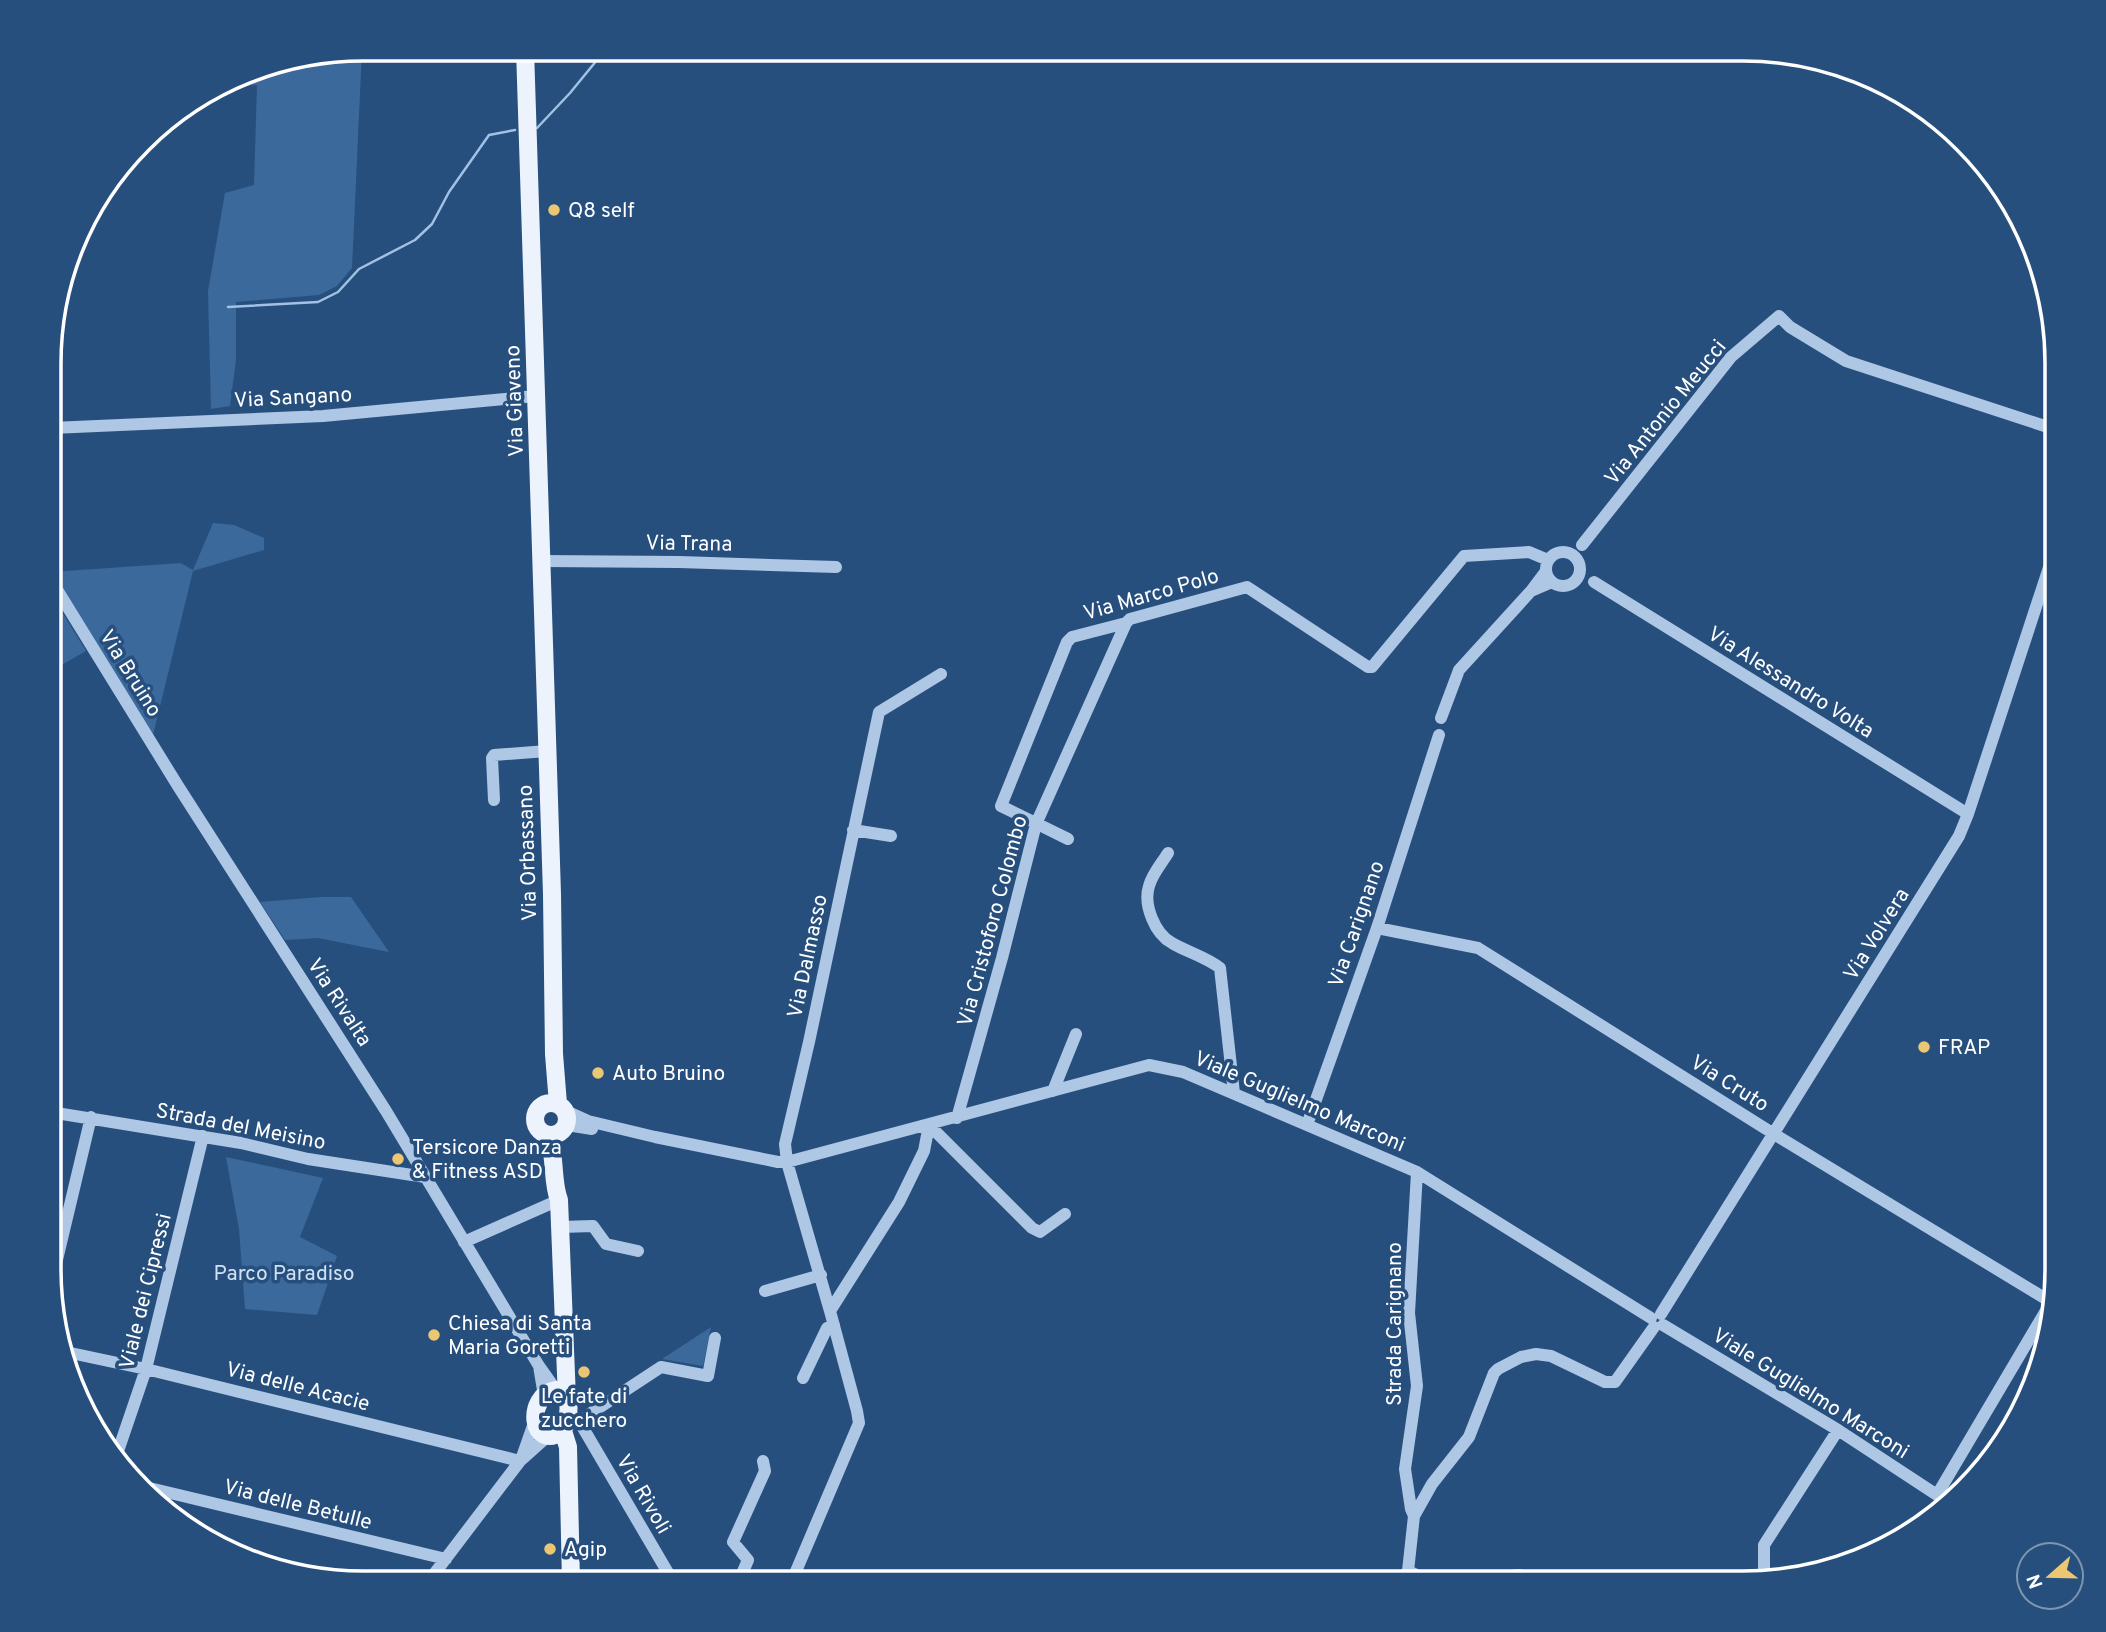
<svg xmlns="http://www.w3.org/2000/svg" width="2106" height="1632" viewBox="0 0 2106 1632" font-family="Overpass,sans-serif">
<rect width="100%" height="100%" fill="#274f7d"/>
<path fill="#3b699b" d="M362 49 352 268 337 286 319 295 236 302V360L230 406 211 409 208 291 225 193 254 185 257 85 226 87 262 66Z
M213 523 234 525 264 538V550L193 571 153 735 51 572 181 563 193 570Z
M51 594 86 651 51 671Z
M321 897H351L389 952 318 938 285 940 260 902Z
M226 1157 323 1178 300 1237 337 1256 317 1315 245 1309 239 1229Z
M711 1327 703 1366 662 1359Z"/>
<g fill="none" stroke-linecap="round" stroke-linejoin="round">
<path stroke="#a2c2e5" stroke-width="2.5" d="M537 128 570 93 606 49
M228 307 318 302 338 292 359 269 415 240 432 224 449 192 489 135 515 130"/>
<path stroke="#adc7e5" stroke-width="12" d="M52 428 323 416 536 396
M1582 545 1731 357 1779 316 1790 327 1846 361 2057 430
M1546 569a17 17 0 1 1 34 0a17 17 0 1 1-34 0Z
M542 561 679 562 836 567
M1546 571 1531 591 1552 582
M51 580 178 786 386 1111 539 1366
M1594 582 1968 814
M1441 718 1459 670 1531 591
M494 800 492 758 494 755 547 751
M853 830 891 836
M1068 839 1001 806 1067 642 1072 637 1126 623 1130 619 1247 587 1368 667H1372L1464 556 1529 552 1548 560
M1168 853C1162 863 1152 874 1149 886 1143 905 1155 934 1172 943 1187 952 1206 957 1220 968L1234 1093
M1377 928 1478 948 1774 1134 2051 1302
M1053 1091 1076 1034
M566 1111 588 1121 655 1137 778 1162H787L1149 1065 1183 1072 1417 1172 1651 1318
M50 1112 241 1143 308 1159 425 1177
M957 1118 1002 958 1036 824 1126 623
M567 1125 592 1129
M929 1125 1032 1228 1040 1232 1065 1214
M1307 1125 1377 928 1439 735
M561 1227 593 1226 606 1244 638 1251
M464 1242 559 1200
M50 1289 91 1117
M765 1291 821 1275
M830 1311 787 1162 785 1144 809 1042 879 712 941 674
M1661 1314 1959 836 1968 814 2057 543
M1663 1325 1838 1430 1937 1495 1950 1497
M66 1352 146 1369 520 1461
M803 1378 827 1328 834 1325
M544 1396 539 1366 556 1390
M568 1413 579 1421 674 1583
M582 1426 588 1415 661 1367 708 1376 715 1338
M117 1454 146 1369 203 1136
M522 1457 535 1420
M141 1486 446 1559
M1937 1495 2054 1297
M1414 1516 1411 1509 1405 1469 1417 1386 1409 1313 1417 1172
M1408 1571 1433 1583
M1764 1579V1545L1838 1430
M428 1582 520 1461 548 1436
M738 1583 748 1560 733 1542 765 1471 763 1461
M791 1583 859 1423 857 1411 830 1311 899 1202 924 1151 929 1125
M1397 1583 1408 1571 1414 1516 1432 1484 1469 1437 1494 1373 1498 1369 1521 1357 1536 1354 1551 1356 1605 1382H1615L1654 1327
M1455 1583 1519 1575 1550 1583
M1690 1583 1697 1578"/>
<path stroke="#edf3fd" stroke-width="18" d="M525 49 552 894 554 1054 558 1104
M535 1119a16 16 0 1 1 32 0a16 16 0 1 1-32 0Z
M546 1134C557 1155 551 1179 559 1200L567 1399
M556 1390C574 1397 569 1416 563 1431 530 1453 525 1395 556 1390Z
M563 1431 568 1447 571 1582"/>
</g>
<g fill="#ecc773" stroke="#274f7d" stroke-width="2.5">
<circle cx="554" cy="210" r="7"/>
<circle cx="1924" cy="1047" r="7"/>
<circle cx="598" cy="1073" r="7"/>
<circle cx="398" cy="1159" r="7"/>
<circle cx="434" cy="1335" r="7"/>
<circle cx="584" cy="1372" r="7"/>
<circle cx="550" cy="1549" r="7"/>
</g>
<g text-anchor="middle" stroke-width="7" stroke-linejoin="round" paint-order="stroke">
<g font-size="21" fill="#fff" stroke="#274f7d" text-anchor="start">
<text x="568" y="217">Q8 self</text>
<text x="1938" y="1054">FRAP</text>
<text x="612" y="1080">Auto Bruino</text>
<text x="412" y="1154">Tersicore Danza<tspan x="412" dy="24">&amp; Fitness ASD</tspan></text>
<text x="448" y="1330">Chiesa di Santa<tspan x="448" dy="24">Maria Goretti</tspan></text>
<text x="584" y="1403" text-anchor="middle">Le fate di<tspan x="584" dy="24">zucchero</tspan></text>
<text x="564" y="1556">Agip</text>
</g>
<g font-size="21" fill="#fff" stroke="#274f7d">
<text transform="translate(293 397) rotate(-3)" y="7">Via Sangano</text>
<text transform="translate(514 401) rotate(-92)" y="7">Via Giaveno</text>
<text transform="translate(1665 412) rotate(-51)" y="7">Via Antonio Meucci</text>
<text transform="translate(689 543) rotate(1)" y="7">Via Trana</text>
<text transform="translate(1151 594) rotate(-16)" y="7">Via Marco Polo</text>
<text transform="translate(131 673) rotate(58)" y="7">Via Bruino</text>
<text transform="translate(1791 682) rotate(32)" y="7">Via Alessandro Volta</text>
<text transform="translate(527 853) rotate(-92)" y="7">Via Orbassano</text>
<text transform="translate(992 921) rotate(-75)" y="7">Via Cristoforo Colombo</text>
<text transform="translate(1356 924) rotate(-71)" y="7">Via Carignano</text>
<text transform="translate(1876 934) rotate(-58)" y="7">Via Volvera</text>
<text transform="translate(807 956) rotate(-78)" y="7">Via Dalmasso</text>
<text transform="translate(340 1002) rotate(57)" y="7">Via Rivalta</text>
<text transform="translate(1730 1083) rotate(32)" y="7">Via Cruto</text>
<text transform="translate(1300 1101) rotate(23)" y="7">Viale Guglielmo Marconi</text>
<text transform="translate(241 1126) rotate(11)" y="7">Strada del Meisino</text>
<text transform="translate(145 1291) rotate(-76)" y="7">Viale dei Cipressi</text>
<text transform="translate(1394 1324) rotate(-90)" y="7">Strada Carignano</text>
<text transform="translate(298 1386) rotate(14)" y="7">Via delle Acacie</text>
<text transform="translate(1811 1393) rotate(32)" y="7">Viale Guglielmo Marconi</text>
<text transform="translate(644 1494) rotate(60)" y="7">Via Rivoli</text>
<text transform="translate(298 1504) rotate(14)" y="7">Via delle Betulle</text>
</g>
<g font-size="21" fill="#d0e1f4" stroke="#274f7d">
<text x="284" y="1280">Parco Paradiso</text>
</g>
</g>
<path d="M0 0H2106V1632H0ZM363 61H1743A302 302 0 0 1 2045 363V1269A302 302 0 0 1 1743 1571H363A302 302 0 0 1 61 1269V363A302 302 0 0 1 363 61Z" fill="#274f7d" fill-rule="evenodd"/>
<path fill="none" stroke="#fff" stroke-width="3.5" d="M363 61H1743A302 302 0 0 1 2045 363V1269A302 302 0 0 1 1743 1571H363A302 302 0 0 1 61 1269V363A302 302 0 0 1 363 61Z"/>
<g transform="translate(2050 1576) rotate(250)"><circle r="33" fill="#274f7d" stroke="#7d95b1" stroke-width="2"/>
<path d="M0-5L12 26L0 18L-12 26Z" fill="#ecc773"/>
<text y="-10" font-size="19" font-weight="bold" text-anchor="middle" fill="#ffffff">N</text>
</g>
</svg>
